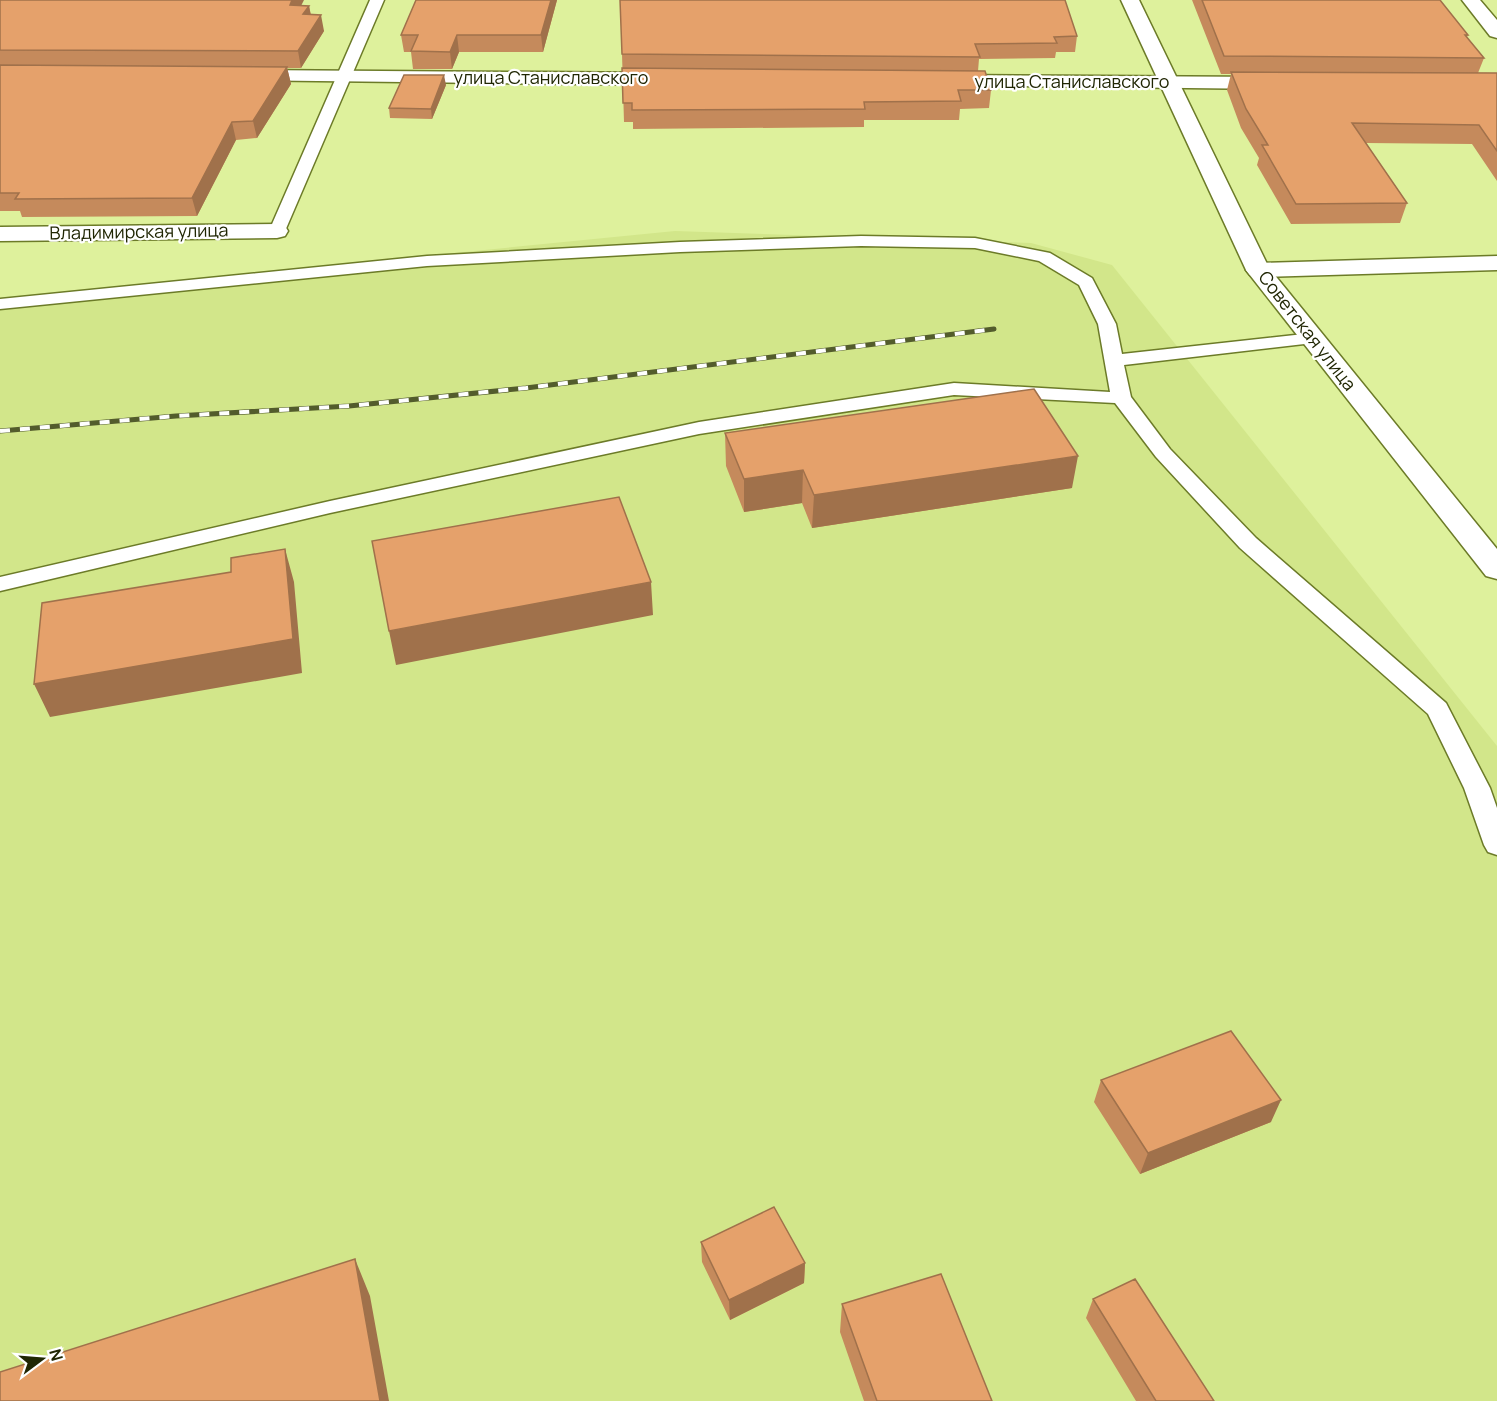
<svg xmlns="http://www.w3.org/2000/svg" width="1497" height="1401" viewBox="0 0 1497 1401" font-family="Manrope,sans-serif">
<rect width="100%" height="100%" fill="#def19c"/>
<path fill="#d2e68a" d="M675 231 1031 243 1112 265 1497 746V1401H0V298Z"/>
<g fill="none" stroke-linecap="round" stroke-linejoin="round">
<defs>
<path id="service" d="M370 0H384L285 231 283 235H271L269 231Z
M861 236 975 238 1050 253 1092 278 1116 324 1122 354 1313 333 1319 334 1322 338 1319 342 1313 343 1124 365 1131 397 1170 449 1256 538 1446 703 1490 788 1497 808V855L1488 852 1484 845 1464 788 1428 714 1240 548 1156 457 1115 403 954 395 699 434 330 513 0 591V577L330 501 699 422 954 383 1110 392 1098 324 1079 285 1039 261 975 248 861 246 680 252 427 266 0 309V299L427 256 680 242Z"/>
<path id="minor" d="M245 70 667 73 674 75 677 79 674 83 667 85 238 80 235 76 238 72Z
M944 75 1273 77 1280 79 1283 83 1280 87 1273 89 937 85 934 81 937 77Z
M277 224 285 226 288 231 285 236 277 238 0 241V227Z
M1497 256V270L1258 277 1250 275 1246 270 1250 265 1258 263Z"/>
<path id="primary" d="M1121 0H1139L1269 268 1497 549V579L1486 576 1246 270Z
M1462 0H1480L1497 20V38L1490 36Z"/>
</defs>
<use href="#service" stroke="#6c7b28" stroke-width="3"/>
<use href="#minor" stroke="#6c7b28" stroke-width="3"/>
<use href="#primary" stroke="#6c7b28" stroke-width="3"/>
<use href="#service" fill="#fff" fill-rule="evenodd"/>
<use href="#minor" fill="#fff" fill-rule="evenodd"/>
<use href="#primary" fill="#fff" fill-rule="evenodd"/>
<defs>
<path id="rail" d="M0 431 176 416 349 406 526 388 994 329"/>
</defs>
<use href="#rail" stroke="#535c2c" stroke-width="5"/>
<use href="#rail" stroke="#fff" stroke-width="4" stroke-dasharray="10" stroke-linecap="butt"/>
</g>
<path fill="#c58a5c" d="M0 0 309 6 311 15 324 31 301 68H287L291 84 257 138 236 140 197 216 22 217 20 211H0Z
M416 0H557L543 52H459L452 69H413L411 52H404L401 35Z
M1192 0H1440L1468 35 1467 37 1484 58 1478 73 1497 74V181L1472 144 1366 143 1407 203 1400 223 1291 224 1257 165 1259 158 1241 128 1227 90 1231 74H1221Z
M1077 36 1075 52H1056L1055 58 979 59 978 71 991 90 989 108 960 109 959 120H864V127L633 129V122H624L622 54Z
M446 85 432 119 390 118 389 108Z
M725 433 1072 488 812 528 802 503 744 512 726 466Z
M1101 1080 1271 1122 1140 1174 1094 1102Z
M701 1242 805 1263 804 1283 730 1320 702 1262Z
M1093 1299 1214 1401H1136L1086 1318Z
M842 1304 992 1401H864L840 1332Z"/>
<path fill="#a0714b" d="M292 0H304L293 22 290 5Z
M551 0H557L543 52 541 35Z
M309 6 312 22 303 14Z
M321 15 324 31 301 68 298 51Z
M457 35 459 52 452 69 450 52Z
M287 67 291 84 257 138 253 121Z
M444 75 446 85 432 119 431 109Z
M232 122 236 140 197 216 192 198Z
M1078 456 1072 488 812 528 814 495Z
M803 470 802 503 744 512V479Z
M285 549 294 582 302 673 50 717 34 684Z
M651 582 653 615 396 665 389 631Z
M1281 1100 1271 1122 1140 1174 1148 1153Z
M355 1259 370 1296 389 1401H380Z
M805 1263 804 1283 730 1320 729 1300Z"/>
<path fill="#e5a16b" stroke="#a0714b" stroke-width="1.5" d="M0 0H292L290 5 309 6 303 14 321 15 298 51 0 50Z
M416 0H551L541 35H457L450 52 411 51 418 35H401Z
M620 0H1065L1077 36 1054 37 1057 43 975 44 980 57 622 54Z
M1202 0H1440L1468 35H1465L1484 58 1224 56Z
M0 65 287 67 253 121 232 122 192 198 15 199 19 193H0Z
M622 68 985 71 991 90H958L961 101 864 102 865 109 632 110V103H623Z
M1231 72 1497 73V151L1479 125 1352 123 1407 203 1296 204 1262 145H1268L1246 109Z
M404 75H444L431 109 389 108Z
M1034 389 1078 456 814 495 803 470 744 479 725 433Z
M619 497 651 582 389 631 372 541Z
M285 549 293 639 34 684 42 603 231 572V558Z
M1231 1031 1281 1100 1148 1153 1101 1080Z
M774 1207 805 1263 729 1300 701 1242Z
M355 1259 380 1401H0V1372Z
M941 1274 992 1401H877L842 1304Z
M1135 1279 1214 1401H1156L1093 1299Z"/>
<g text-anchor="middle" stroke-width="4.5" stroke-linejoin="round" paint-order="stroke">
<g font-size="18" fill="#202603" stroke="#fff">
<text x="551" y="84">улица Станиславского</text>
<text x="1072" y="88">улица Станиславского</text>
<text transform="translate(139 232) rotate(-1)" y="6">Владимирская улица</text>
<text transform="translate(1307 331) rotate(52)" y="6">Советская улица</text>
</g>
</g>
<g transform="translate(42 1359) rotate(74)" stroke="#ffffff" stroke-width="4.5" paint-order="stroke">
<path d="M0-4.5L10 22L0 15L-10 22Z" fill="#202603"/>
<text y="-9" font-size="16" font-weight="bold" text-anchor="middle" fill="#202603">N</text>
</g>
</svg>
